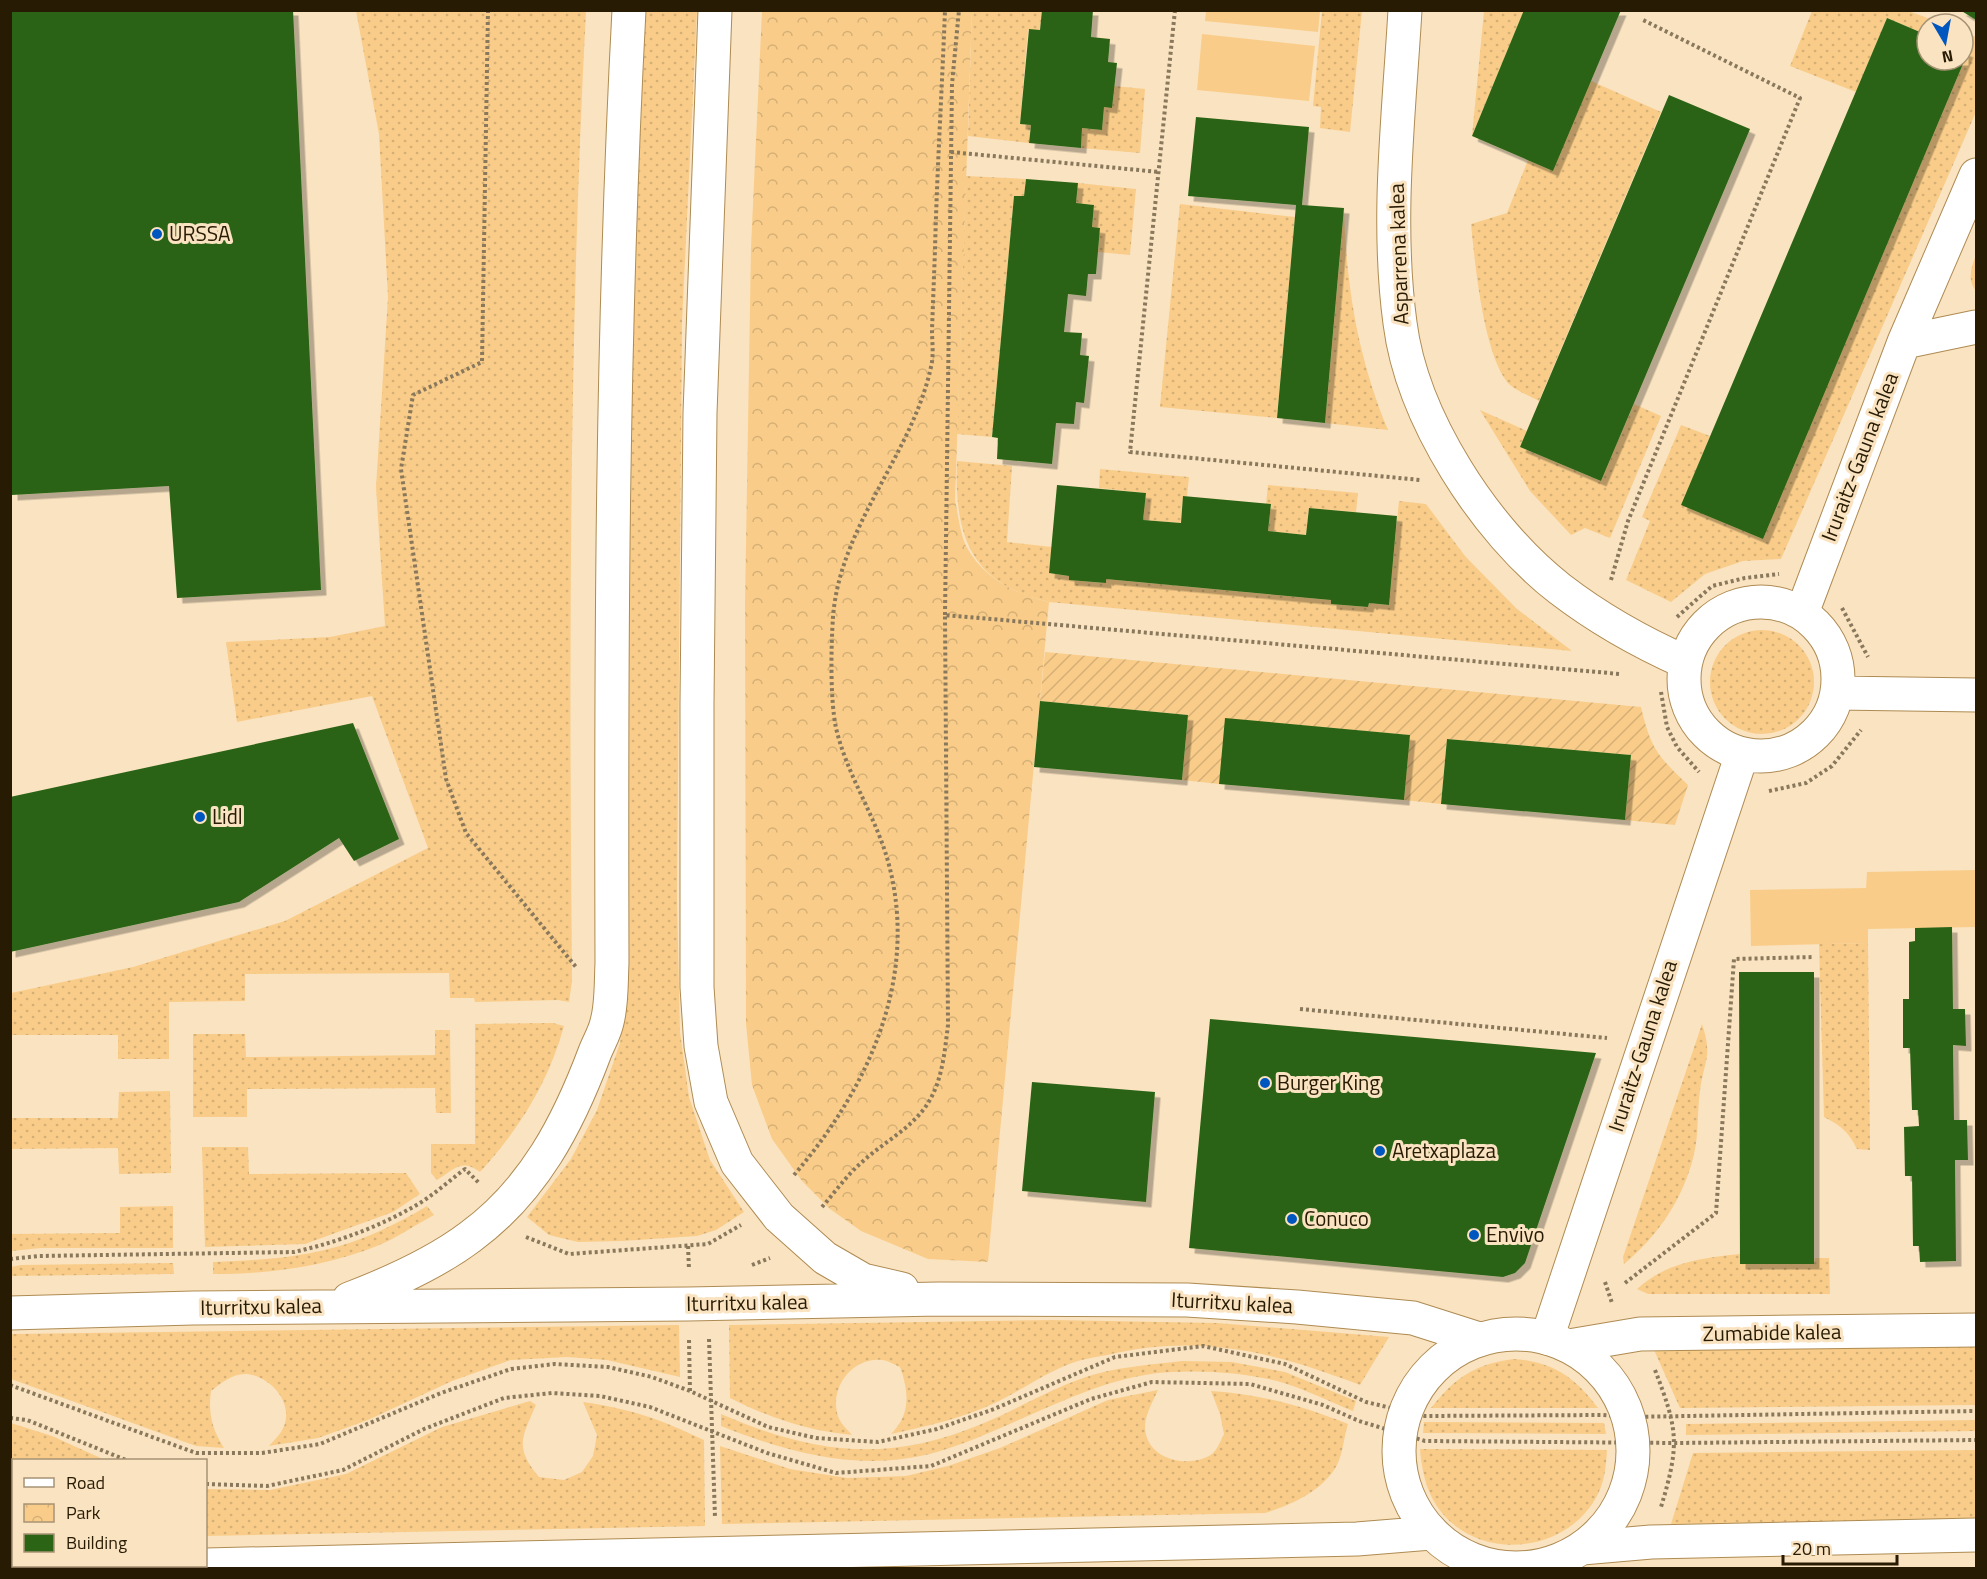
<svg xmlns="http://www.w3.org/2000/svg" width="1987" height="1579" viewBox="0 0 1987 1579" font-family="'Titillium Web',sans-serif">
<defs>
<pattern id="grass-dots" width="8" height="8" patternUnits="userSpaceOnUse" patternTransform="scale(1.5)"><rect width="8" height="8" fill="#f9cd89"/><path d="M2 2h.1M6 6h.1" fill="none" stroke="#d5af75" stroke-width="1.8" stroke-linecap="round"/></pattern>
<pattern id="park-crowns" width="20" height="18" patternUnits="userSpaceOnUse" patternTransform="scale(1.5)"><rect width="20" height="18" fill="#f9cd89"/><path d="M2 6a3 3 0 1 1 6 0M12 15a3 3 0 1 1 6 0" fill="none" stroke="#d5af75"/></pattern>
<pattern id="garden-furrows" width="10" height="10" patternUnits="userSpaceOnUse" patternTransform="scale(1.5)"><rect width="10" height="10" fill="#f9cd89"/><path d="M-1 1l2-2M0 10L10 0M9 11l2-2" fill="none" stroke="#d5af75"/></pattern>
<filter id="shadow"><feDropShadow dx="5.5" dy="5.5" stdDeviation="0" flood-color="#0004"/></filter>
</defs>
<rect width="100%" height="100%" fill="#fae3c1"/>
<path fill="url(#grass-dots)" d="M356 11H586C569 334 569 657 572 981L569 1002 558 1000 475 1002 474 998H450L449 973 245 974V1001L169 1002V1059H118V1035H11V993L133 967 285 921 428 848 372 696 237 722 226 642 330 637 385 626 376 487 388 297 379 134Z
M641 11H697L682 323 677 899 680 1032 689 1097 710 1160 744 1212 716 1230 697 1236 622 1241 578 1242 549 1235 527 1217 571 1159 597 1110 620 1043 627 981 629 387Z
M972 11H1042L1040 30H1028L1020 124 1031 125 1029 143 968 136Z
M1322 11H1362L1350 132 1320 128 1321 107 1313 106Z
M1484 11H1524L1472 136Z
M1812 11H1909L1943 24H1927V35L1887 18 1856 92 1790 66Z
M1963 32 1976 37V112L1781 559 1743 561 1705 574 1671 602 1626 580 1650 521 1642 517 1681 425 1710 436 1682 505 1831 377 1968 52 1963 50Z
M1591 81 1661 112 1539 401C1530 396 1514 390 1507 382 1483 350 1475 264 1471 224L1507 213 1528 160Z
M1114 86 1145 89 1140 153 1081 148 1082 128 1102 130 1104 107H1112Z
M966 176 1026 179 1024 196H1014L992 437 957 434Z
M1078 183 1136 189 1130 255 1098 252 1100 228 1092 227 1094 205 1076 203Z
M1180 204 1295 217 1277 418 1160 407Z
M1344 208C1346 286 1358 358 1388 430L1325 423Z
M1976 255V291C1967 280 1971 268 1976 255Z
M1634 404 1661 416 1610 538 1585 528 1571 535 1530 491 1480 410 1527 431 1520 447 1601 481Z
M957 461 1012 466 1007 542 1052 547 1049 573 1069 576V580L1105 583 1106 579 1331 600 1332 604 1368 607 1369 603 1388 605 1399 501 1426 504 1465 556 1517 609 1572 651 1049 602C970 584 954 535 957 461Z
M1100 469 1189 477 1187 496 1183 497 1181 523 1143 520 1145 493 1099 488Z
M1268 485 1358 493 1356 512 1309 508 1306 535 1268 531 1271 504H1266Z
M1710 682a52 52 0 1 1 104 0a52 52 0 1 1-104 0Z
M1868 943 1870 1150 1857 1149C1849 1132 1840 1125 1824 1117L1819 944Z
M553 1023 564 1026C549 1081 519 1130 480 1172 461 1158 455 1169 437 1180L431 1173V1144H475V1024Z
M1702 1024C1713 1057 1704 1060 1700 1091 1697 1111 1699 1134 1694 1154 1684 1198 1658 1236 1624 1264L1623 1257Z
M435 1030H450L451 1113H436L435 1088 247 1089V1117H193V1034H245L246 1057 435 1055Z
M170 1091 171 1173 119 1174 118 1148 11 1149V1118H118L119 1092Z
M202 1147H248L249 1174 406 1173 420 1194 393 1212 305 1244 205 1247Z
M173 1206V1248H41L11 1251V1234L120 1233V1207Z
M427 1206 434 1215C415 1225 397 1238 377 1246 324 1267 269 1274 213 1274V1262C301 1259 350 1252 427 1206Z
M1740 1254 1741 1264H1814L1815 1258H1829L1830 1294H1648L1637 1289C1666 1262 1703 1258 1740 1254Z
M173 1263 174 1274 11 1276V1267L21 1265Z
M1052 1320 1217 1323 1389 1337 1360 1385C1273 1352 1201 1333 1107 1355 1096 1357 1083 1359 1072 1363 1047 1372 1023 1389 999 1401 964 1418 928 1426 891 1434 911 1414 909 1392 900 1367 895 1365 887 1360 882 1360 852 1357 829 1388 838 1416 840 1423 847 1429 852 1435 808 1431 770 1418 730 1398L729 1325Z
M679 1325 680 1377 607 1360 567 1357 511 1360 452 1381 368 1420 318 1438 269 1446C273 1441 278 1437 281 1432 297 1407 273 1377 247 1374 233 1373 221 1383 211 1391 208 1413 212 1429 224 1448L196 1446 11 1379V1334Z
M1976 1346V1405L1680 1408 1654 1350Z
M1513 1359C1552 1361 1575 1377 1598 1408H1431C1456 1377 1473 1365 1513 1359Z
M1182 1361 1232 1362 1285 1372 1356 1401 1353 1411C1328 1401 1303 1388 1277 1381 1244 1373 1207 1370 1173 1372 1122 1374 1076 1395 1030 1415 1000 1428 969 1443 937 1452 862 1473 791 1454 721 1426V1414C814 1454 888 1464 984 1423 1017 1409 1049 1390 1083 1378 1114 1367 1149 1365 1182 1361Z
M1158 1390C1153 1401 1146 1413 1145 1425 1144 1459 1188 1470 1212 1454 1217 1450 1221 1440 1224 1434L1220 1414 1211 1391C1260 1394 1302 1406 1348 1424 1344 1436 1343 1453 1337 1465 1323 1491 1291 1505 1265 1513L722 1524 720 1446 790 1469 847 1478 906 1476 948 1466 1000 1448 1108 1400Z
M530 1401 536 1405C522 1437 514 1447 539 1477L564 1480 582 1472 593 1456 597 1435 583 1402C631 1409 660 1419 704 1440L705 1526 206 1536V1489L270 1490 346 1474 442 1427Z
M1976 1420V1431L1686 1435V1424Z
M1424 1422 1604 1423 1606 1434 1423 1433Z
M11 1423 52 1436 105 1460H14L13 1540 10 1539Z
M1420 1449 1607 1450C1606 1465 1605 1480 1598 1494 1569 1552 1484 1563 1442 1513 1427 1495 1422 1473 1420 1449Z
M1976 1450V1521L1671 1524 1693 1453Z"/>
<path fill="url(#park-crowns)" d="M762 11H972L955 500C958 514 960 533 966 546 984 579 1015 594 1049 602L988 1262 928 1259 861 1231 830 1209 802 1181 772 1139 752 1085 746 1024 745 604 751 247Z"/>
<path fill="url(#garden-furrows)" d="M1045 652 1641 707C1651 749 1657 755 1688 785L1675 825 1625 820 1631 755 1447 739 1441 804 1404 800 1409 735 1262 722 1219 784 1182 780 1188 715 1040 701Z"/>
<path fill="#f9cd89" d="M1206 11V10L1320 11 1318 32 1205 21Z
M1202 34 1315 46 1309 101 1197 90Z
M1976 870V927L1868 929V943L1751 946 1750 890 1866 888 1867 872Z"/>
<path fill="#2c6415" filter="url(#shadow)" d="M10 10H293L321 590 177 598 169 486 12 495Z
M1042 10H1093L1091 37 1110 39 1108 62 1117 63 1112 108 1104 107 1102 130 1082 128 1081 148 1029 143 1031 125 1020 124 1029 29 1040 30Z
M1524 10H1621L1553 171 1472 136Z
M1960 10H1976V20Z
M1887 18 1927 35V60H1963V50L1968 52 1763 539 1681 505Z
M1669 95 1750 129 1601 481 1520 447Z
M1196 117 1309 127 1302 205 1344 208 1325 423 1277 418 1296 205 1188 196Z
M1026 179 1078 183 1076 203 1094 205 1092 227 1100 228 1096 274H1088L1086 296 1068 294 1064 332 1082 333 1080 355 1089 356 1084 403 1076 402 1074 424 1056 423 1052 464 997 459 998 438 992 437 1014 196H1024Z
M1057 485 1146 493 1143 520 1181 523 1183 496 1271 504 1268 531 1306 535 1309 508 1397 516 1389 605 1369 603 1368 607 1331 604V600L1106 579V583L1069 580V576L1049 573Z
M1040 701 1188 715 1182 780 1034 767Z
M1225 718 1410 735 1404 800 1219 784Z
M353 723 399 839 354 861 339 838 239 902 10 952V797Z
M1447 739 1631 755 1625 820 1441 804Z
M1952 927 1953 1009H1965L1966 1046 1953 1045 1954 1120H1967L1968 1160H1955L1956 1261 1920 1262 1919 1246H1913L1912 1176H1905L1904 1127 1919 1126 1918 1110H1912L1910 1048H1903V999H1909V942L1915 941V928Z
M1739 972H1814V1264H1740Z
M1210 1019 1596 1053 1525 1263 1515 1273 1503 1277 1189 1248Z
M1032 1082 1155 1092 1146 1202 1022 1191Z"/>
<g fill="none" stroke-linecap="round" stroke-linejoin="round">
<defs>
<path id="minor" d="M1405 10C1399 114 1386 220 1400 323 1412 418 1485 531 1560 589 1599 619 1640 642 1685 662
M1904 342 1976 327
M1684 679a77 77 0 1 1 154 0a77 77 0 1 1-154 0Z
M1802 613 1904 342 1976 175
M1837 693 1976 695
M1547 1338 1742 754"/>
<path id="major" d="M715 10 700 413 697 704V987L701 1046 711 1102 737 1163 779 1217 825 1258 863 1280 902 1289
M349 1299C391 1283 434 1264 470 1237 534 1190 568 1124 595 1052 599 1042 605 1032 607 1022 612 1004 611 982 612 963 611 645 612 328 629 10
M10 1313 193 1308 688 1304 939 1299 1187 1300 1297 1307 1413 1318 1479 1339
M1399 1451a117 117 0 1 1 234 0a117 117 0 1 1-234 0Z
M1569 1346 1640 1334 1976 1330
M1582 1548 1651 1542 1976 1535
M206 1565 1357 1539 1431 1533
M10 1567 17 1568
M50 1568 191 1566"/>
</defs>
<use href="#minor" stroke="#ae8b52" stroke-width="35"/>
<use href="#major" stroke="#ae8b52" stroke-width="35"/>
<path stroke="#89785c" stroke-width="4" stroke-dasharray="3 3" stroke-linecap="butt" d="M488 10 482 362 413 395 401 469 446 779 466 833 576 967
M1175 10 1130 452 1420 480
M951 152 1159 172
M1611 580 1628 521 1800 98 1641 19
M1842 608 1868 657
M945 615 952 84 959 10
M1677 617 1712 586 1745 578 1779 574
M1661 692 1667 727 1677 747 1699 772
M1769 791 1806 783 1832 766 1861 730
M1300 1009 1607 1038
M794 1175C867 1090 919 980 889 865 877 818 847 776 836 728 830 699 831 647 833 617 840 525 912 455 931 367 934 355 932 342 932 330 933 303 934 277 935 250 937 170 942 90 945 10
M822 1207C835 1192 847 1175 862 1162 886 1140 917 1126 932 1096 943 1074 945 1049 948 1025L945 615 1620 674
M526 1237 569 1254 708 1244 741 1225
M688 1246 689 1270
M10 1259 39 1256 294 1252C339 1242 381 1226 420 1203 436 1193 450 1180 465 1169L479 1183
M752 1265 770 1258
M1605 1282 1612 1303
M1625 1283 1716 1213 1734 959 1814 957
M709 1339 715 1517
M689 1340 690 1391
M1655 1370C1678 1430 1680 1444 1661 1507
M10 1385 196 1453H262L320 1444 441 1393 511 1369 555 1364 608 1367 652 1377 690 1391 768 1427 816 1438 878 1442 937 1429 994 1409 1115 1357 1203 1346 1285 1364 1366 1402 1425 1416 1603 1415 1629 1417 1976 1411
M10 1418 27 1420 126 1460
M206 1484 267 1486 343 1470 424 1429 504 1398 552 1393 600 1396 650 1407 767 1453 836 1473 931 1466 1091 1399 1152 1382 1250 1384 1323 1405 1359 1421 1425 1441 1676 1443 1976 1440"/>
<use href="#minor" stroke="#fff" stroke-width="33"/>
<use href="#major" stroke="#fff" stroke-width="33"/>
</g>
<g fill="#0056bf" stroke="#fae3c1" stroke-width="2">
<circle cx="157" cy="234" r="6"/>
<circle cx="200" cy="817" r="6"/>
<circle cx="1265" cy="1083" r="6"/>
<circle cx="1380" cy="1151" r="6"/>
<circle cx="1292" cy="1219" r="6"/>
<circle cx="1474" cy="1235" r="6"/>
</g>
<g text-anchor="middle" stroke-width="6" stroke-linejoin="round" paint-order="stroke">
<g font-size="21" fill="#281b04" stroke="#fae3c1" text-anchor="start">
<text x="169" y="241">URSSA</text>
<text x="212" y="824">Lidl</text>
<text x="1277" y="1090">Burger King</text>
<text x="1392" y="1158">Aretxaplaza</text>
<text x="1304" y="1226">Conuco</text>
<text x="1486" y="1242">Envivo</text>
</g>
<g font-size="21" fill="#281b04" stroke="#fae3c1">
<text transform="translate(1399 254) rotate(-92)" y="7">Asparrena kalea</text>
<text transform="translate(1860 457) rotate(-69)" y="7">Iruraitz-Gauna kalea</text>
<text transform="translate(1643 1046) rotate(-72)" y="7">Iruraitz-Gauna kalea</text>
<text transform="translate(747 1303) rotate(-1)" y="7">Iturritxu kalea</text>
<text transform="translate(1232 1303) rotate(3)" y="7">Iturritxu kalea</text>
<text transform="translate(261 1307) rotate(-1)" y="7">Iturritxu kalea</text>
<text transform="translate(1772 1333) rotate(-1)" y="7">Zumabide kalea</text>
</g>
</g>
<rect width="1987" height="1579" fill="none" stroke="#281b04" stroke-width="24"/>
<rect x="12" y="1459" width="195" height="108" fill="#fae3c1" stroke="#a69375" stroke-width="1.5"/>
<rect x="24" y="1478" width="30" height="9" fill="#ffffff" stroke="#a69375" stroke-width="1.5"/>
<text x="66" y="1489" font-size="18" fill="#281b04">Road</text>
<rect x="24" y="1504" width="30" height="18" fill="url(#park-crowns)" stroke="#a69375" stroke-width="1.5"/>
<text x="66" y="1519" font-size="18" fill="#281b04">Park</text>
<rect x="24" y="1534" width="30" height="18" fill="#2c6415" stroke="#a69375" stroke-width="1.5"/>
<text x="66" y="1549" font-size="18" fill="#281b04">Building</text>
<g transform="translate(1945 42) rotate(170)"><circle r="28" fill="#fae3c1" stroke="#a69375" stroke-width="1.5"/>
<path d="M0-4.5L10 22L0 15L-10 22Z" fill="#0056bf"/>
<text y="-9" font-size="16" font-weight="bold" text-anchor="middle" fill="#281b04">N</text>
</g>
<path d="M1783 1555v9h114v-9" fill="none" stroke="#281b04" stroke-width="3"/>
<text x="1792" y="1555" font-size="18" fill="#281b04" stroke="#fae3c1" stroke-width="4.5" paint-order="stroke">20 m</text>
</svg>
